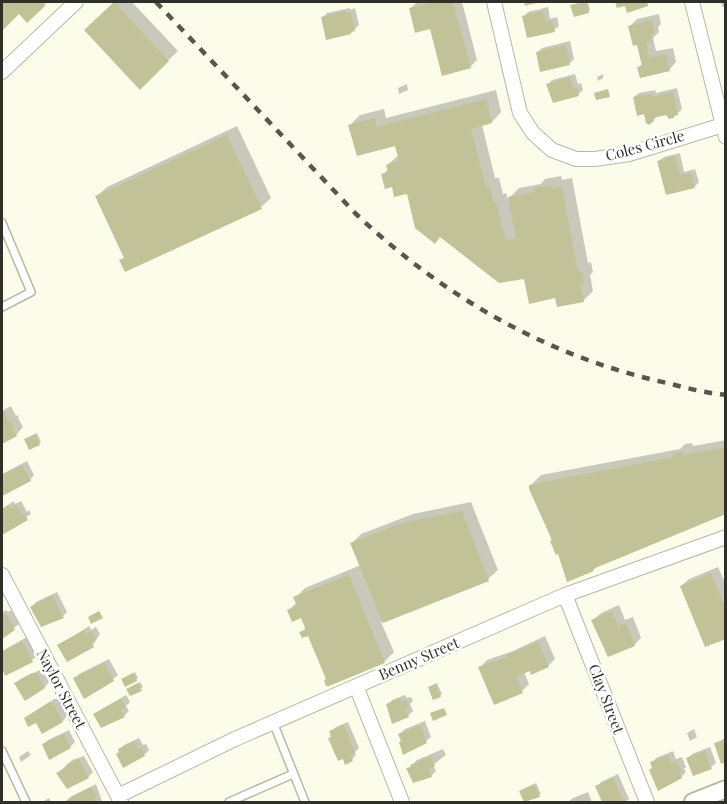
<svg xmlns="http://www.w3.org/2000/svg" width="727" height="804" viewBox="0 0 727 804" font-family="'Playfair Display',serif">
<rect width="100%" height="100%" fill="#fcfcea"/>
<path fill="#0003" d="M2 2H48L27 21 19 12 2 29Z
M116 2H132L178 51 140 87 86 30Z
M417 2H462L477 60 470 67 410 9Z
M524 2H541L525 6Z
M582 2H588L590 10 588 12 572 5Z
M617 2H650L647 4H626L618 6Z
M721 2H726V6L722 7Z
M548 7 550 19 557 17 559 26 554 30 523 17 528 12Z
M350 8V10L355 8 359 25 351 33 322 18 327 13Z
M659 14 661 24 658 27 659 32 653 38 656 51 673 48 676 62 669 70 639 67 643 63 638 43 630 26 637 19Z
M570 41 574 59 570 63 537 53 542 48Z
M575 74 578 84 581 83 583 90 579 94 548 85 552 80Z
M603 74V78L598 81 597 77Z
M407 84 408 90 399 94 398 88Z
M677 88 682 109 677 114 657 116 652 122 634 97 639 93 655 90 656 93Z
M496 90 501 112 492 122 482 125 495 178H499L503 194 506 193 508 199 519 188 541 184 545 179 561 176 562 180 572 178 588 263 591 262 593 272 590 275 593 291 583 301 557 297 525 277 408 192 393 185 383 175 388 169 387 165 399 155 396 145 350 125 360 115 384 109 386 118Z
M237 126 271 198 261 207 121 261 125 257 97 196 107 187Z
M680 153 684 172 695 169 699 182 694 187 659 161 664 157Z
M11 406 16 416 19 415 18 418 23 427 16 435 2 442V411Z
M37 433 41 442 30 448 28 438Z
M726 440V512L598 565 593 570 557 552 531 489V485L541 475 680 449 685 444 692 443 693 446Z
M27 461 34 475 30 480 2 495V474Z
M14 501 15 504 21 501 27 512 29 510 31 514 2 533V509Z
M471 502 498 570 488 579 381 622 394 652 384 662 327 679 309 634 301 633 306 627 302 616 289 610 297 602 295 598 305 588 361 565 352 543 361 534 413 514Z
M718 567 726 585V637L681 586 689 579Z
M57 592 67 612 63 616 32 607 36 602Z
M619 605 625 620 633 617 641 638 634 645 593 620 601 613Z
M6 610 8 612 11 610 19 624 2 637V612Z
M89 626 91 630 96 627 100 634 93 645 59 646Z
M545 636 555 659 548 666 524 672 529 684 522 691 480 667 487 660 513 651Z
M27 637 37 656 32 660 6 674 2 665V651Z
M109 659 118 675 113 679 95 689 75 678 79 674Z
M42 669 49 682 45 687 16 684 21 679Z
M135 672 138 678 136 680 123 679Z
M140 682 143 687 131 694 128 689Z
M437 683 442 694 440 696 431 686Z
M126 695 130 702 126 706 129 711 124 716 95 714 100 710Z
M405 695 407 698 411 697 413 701 410 704 413 711 408 716 388 705 392 700Z
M54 699H58L67 716 63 721 42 732 37 721 25 718Z
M425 721 431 737 426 741 403 740 400 734 405 729Z
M348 722 359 748 355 752 356 755 352 760 331 732 336 727Z
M694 729 697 737 690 741 687 733Z
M69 730 75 742 70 747 58 752 44 744 48 740Z
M726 737V760L716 744Z
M139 738 143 745 146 744 149 750 144 755 121 751 120 749 124 745Z
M710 747 716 763 711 767 687 759 692 754Z
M443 749 446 755 433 765 436 771 431 776 408 769 417 760Z
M28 751 31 755 21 762 19 757Z
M673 751 676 759 682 757 686 767 684 769 686 772 681 777 653 767 652 763 656 758Z
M84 756 93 772 88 777 58 773 72 760Z
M618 774 629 799 625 802H604L597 787 601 782Z
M536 783 541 794 525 802 521 791Z
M96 784 102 801 101 802H69L73 796Z
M588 792 592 802H568L573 798Z
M49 798 51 802H42L44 801Z"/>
<path fill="#c1c297" d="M2 2H41L45 6 27 23 19 14 2 31Z
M114 2 169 61 140 90 84 30Z
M434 2H453L471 68 442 76 430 29 415 33 409 8Z
M586 2 589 13 574 17 570 5Z
M615 2H647L648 6 627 13 625 6 617 8Z
M345 11 346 13 351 12 355 31 351 32V34L326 40 321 17Z
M543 11 546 22 552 21 555 32 527 38 522 16Z
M652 20 655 33 651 34 653 41 646 42 649 58 666 54 670 71 640 78 637 67 642 66 637 45 633 46 628 26Z
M566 45 570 65 540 72 536 52Z
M570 77 573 88 577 87 579 96 553 103 546 84Z
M608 89 610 97 596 100 594 93Z
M673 92 678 115 674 116V118L669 119 666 115 653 118 654 121 649 125 646 123 644 114 637 116 633 97 651 94V97Z
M486 99 492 123 471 129 486 187H489L494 203 496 202 506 241 516 238 508 197 535 192 534 188 551 185 552 189 562 187 578 272 582 271 584 283 580 284 584 302 557 307 555 298 529 304 524 279 499 283 440 237 435 244 415 228 407 194 394 197 392 187 385 189 381 174 388 172 386 165 399 161 395 146 357 156 348 125 375 118 377 127Z
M227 135 262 209 125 272 119 260 124 258 95 196Z
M675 156 680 175 691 173 695 188 666 195 657 161Z
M4 412 9 422 11 421 14 425 12 426 17 436 2 444V413Z
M35 434 40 445 29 450 24 439Z
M726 447V514L593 569 594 571 567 582 558 554 556 555 550 541 552 540 529 489V485L674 457 673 454 683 452V455Z
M22 465 31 481 2 496V475Z
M8 505 10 508 16 505 22 515 24 514 28 520 2 535V509Z
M462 511 489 581 383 623 350 543 402 523Z
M711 573 726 609V639L705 647 680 586Z
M349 575 385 663 329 686H326L324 680 326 679 308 636 302 638 299 632 306 630 301 618 292 622 287 610 297 606 293 597Z
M52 595 64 618 41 627 30 607Z
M99 611 103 618 91 624 88 617Z
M612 611 618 626 626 623 635 646 608 657 591 620Z
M6 614 15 630 2 639V616Z
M84 630 86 634 91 631 96 640 91 642 94 647 67 662 57 645Z
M22 641 33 662 5 676 2 669V652Z
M538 642 549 667 531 675 530 671 516 677 523 693 494 705 478 667 507 657 506 655Z
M104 663 114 681 84 699 73 678Z
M32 673H37L45 688 25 701 14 683Z
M133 673 137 681 125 687 121 679Z
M138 683 142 691 130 696 126 689Z
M435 684 441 697 433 700 428 687Z
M400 698 402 702 406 700 409 707 405 708 409 717 392 724 386 704Z
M121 699 126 708 121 710 125 717 101 728 93 714Z
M48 703H53L63 722 42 734 36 723 28 727 24 718Z
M444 708 447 715 433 721 430 713Z
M344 725 355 753 350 755 353 761 345 765 343 759 338 761 328 738 331 737 329 731Z
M420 725 427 743 403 755 399 742 401 741 398 734Z
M64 734 71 748 49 760 42 744Z
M723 740 726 744V762L721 764 714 743Z
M134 741 138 749 141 747 145 756 123 768 116 754 119 752 118 749Z
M705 751 712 769 693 776 686 758Z
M668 755 671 763 677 761 682 773 680 774 682 778 658 791 649 770 652 768 650 762Z
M431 756 435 766 429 769 432 777 413 783 406 768 411 767 410 765Z
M79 759 89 778 67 789 56 773 67 767 66 765Z
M613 778 624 802H602L595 786Z
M534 784 540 797 524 802 519 791Z
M91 787 97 797 94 798 96 802H67L66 801 72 796Z"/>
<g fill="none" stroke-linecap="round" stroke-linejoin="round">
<defs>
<path id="service" d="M2 223 31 292 2 307
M273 722 305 802
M2 751 26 802
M229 802 293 774"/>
<path id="minor" d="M494 2 520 113 533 133 552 150 576 159H595L629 154 723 125
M692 2 726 137
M2 72 76 2
M2 575 121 802
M565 595 647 802
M356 686 402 802
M118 796 235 739 565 595 726 537"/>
<path id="tertiary" d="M693 802 726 789"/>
</defs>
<use href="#service" stroke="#b7b8a6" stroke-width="10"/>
<use href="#minor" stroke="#b7b8a6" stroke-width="16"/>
<use href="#tertiary" stroke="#b7b8a6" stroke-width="20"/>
<use href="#service" stroke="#fff" stroke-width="7"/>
<use href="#minor" stroke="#fff" stroke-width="14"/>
<use href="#tertiary" stroke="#fff" stroke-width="16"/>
<path stroke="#57574e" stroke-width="4.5" stroke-dasharray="8 8" stroke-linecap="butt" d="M156 2 356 214C444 297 548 357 667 383 686 388 706 393 726 395"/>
</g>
<g text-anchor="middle" stroke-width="5" stroke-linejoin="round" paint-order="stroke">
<g font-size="15" fill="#30302a" stroke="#fff">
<text transform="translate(645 146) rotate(-15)" y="5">Coles Circle</text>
<text transform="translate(419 659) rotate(-23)" y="5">Benny Street</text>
<text transform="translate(61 689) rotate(62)" y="5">Naylor Street</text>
<text transform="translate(606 699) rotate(69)" y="5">Clay Street</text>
</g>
</g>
<rect width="727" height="804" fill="none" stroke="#30302a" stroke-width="6"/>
</svg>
